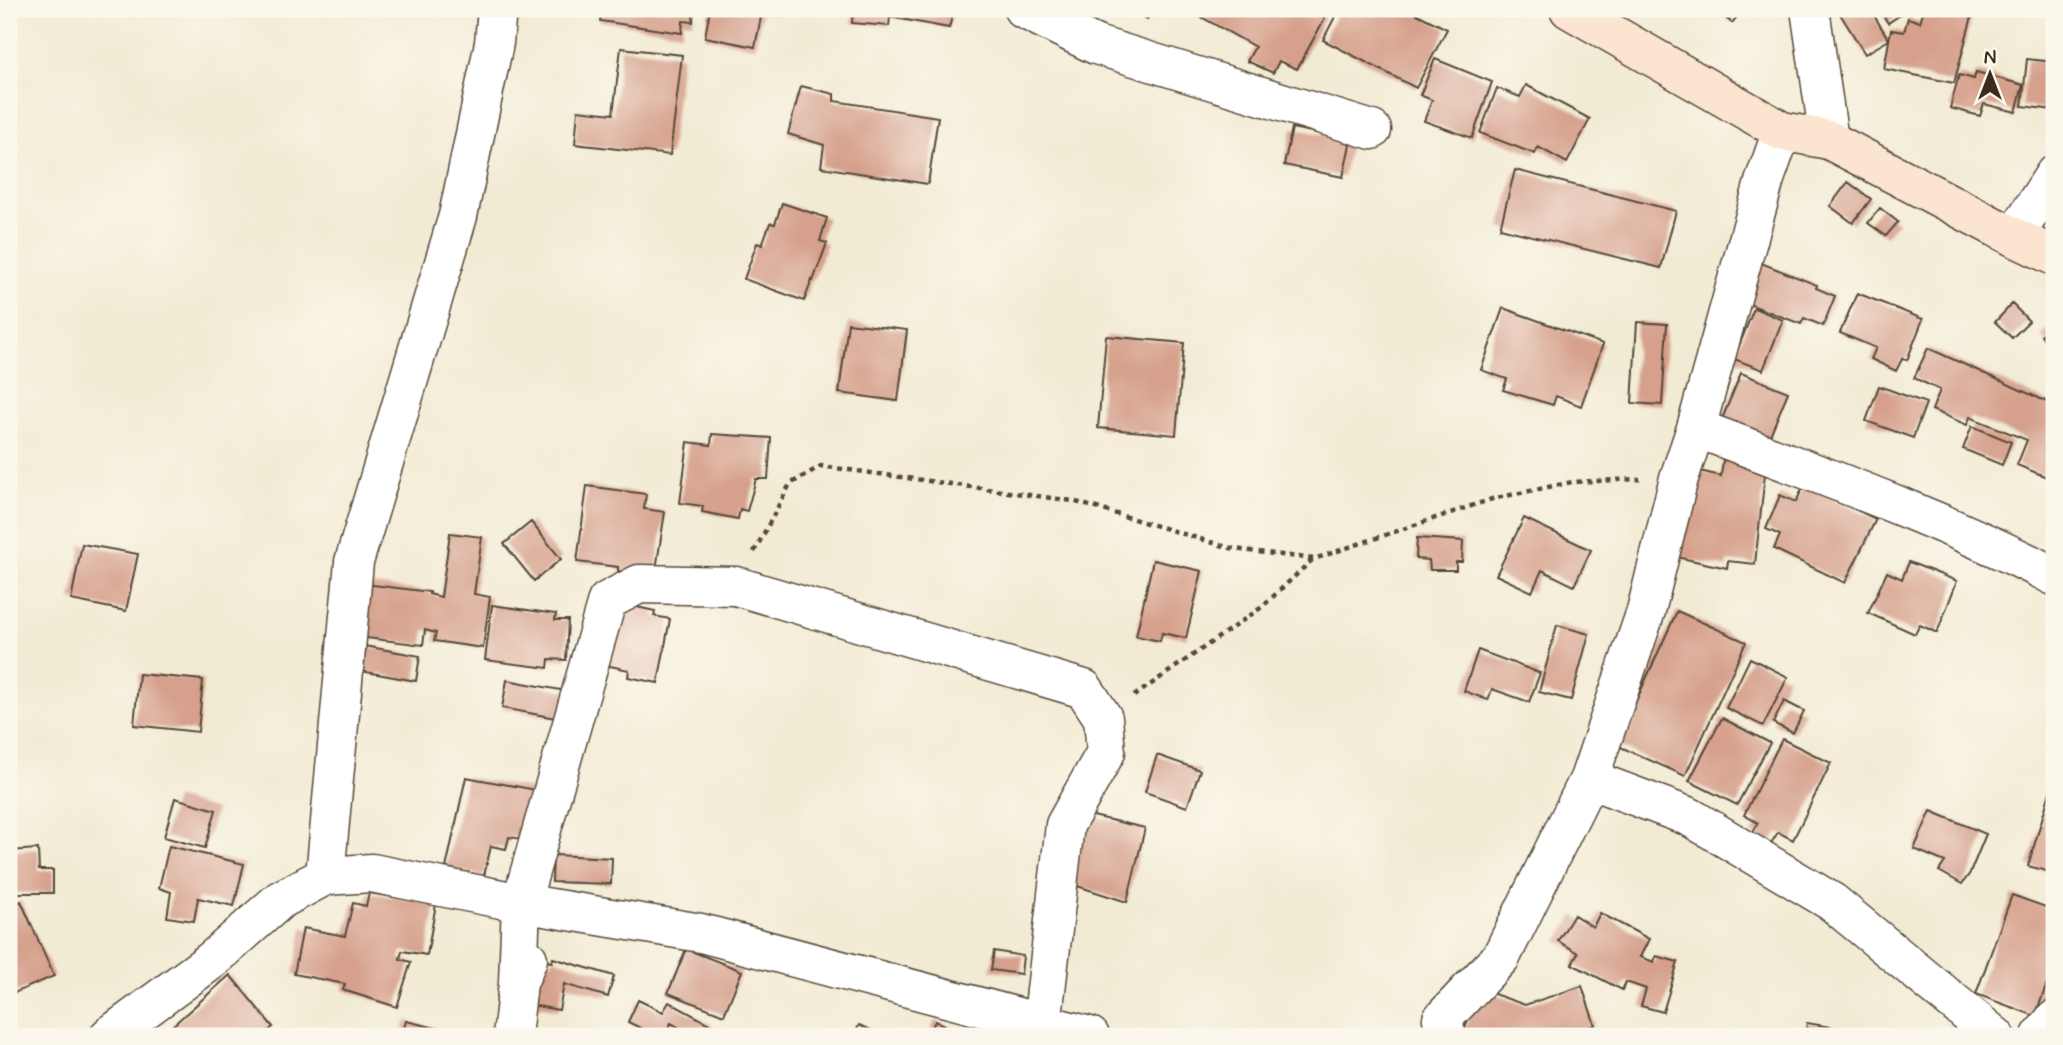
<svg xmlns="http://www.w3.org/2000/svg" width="2063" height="1045" viewBox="0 0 2063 1045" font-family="Mynerve,sans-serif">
<rect width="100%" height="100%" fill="#fbf7ec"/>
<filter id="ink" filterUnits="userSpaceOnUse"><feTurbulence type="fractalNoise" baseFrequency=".0143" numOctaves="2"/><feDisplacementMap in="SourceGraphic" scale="14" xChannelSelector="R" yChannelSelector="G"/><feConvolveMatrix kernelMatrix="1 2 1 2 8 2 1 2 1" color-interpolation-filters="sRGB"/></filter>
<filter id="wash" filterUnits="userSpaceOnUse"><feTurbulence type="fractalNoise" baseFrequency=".00686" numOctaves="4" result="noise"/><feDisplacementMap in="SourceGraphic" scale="28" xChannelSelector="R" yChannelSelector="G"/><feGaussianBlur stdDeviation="1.57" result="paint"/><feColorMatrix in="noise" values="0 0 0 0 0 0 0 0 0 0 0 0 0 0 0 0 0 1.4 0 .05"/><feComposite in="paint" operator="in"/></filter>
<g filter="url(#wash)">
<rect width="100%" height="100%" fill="#f2ebd4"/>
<g id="blocks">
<path fill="#d6a08c" d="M602 9H694L693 22 683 21 682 33 600 21Z
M710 9H779L777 15 762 12 755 47 705 37Z
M853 9H954L949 28 890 17 889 26 852 23Z
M1132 9H1154L1147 19Z
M1187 9H1272L1285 16 1289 9H1308L1325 18 1297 69 1279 61 1273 73 1247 61 1255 47Z
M1339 9H1407L1447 29 1416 88 1323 40Z
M1715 9H1743L1732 23Z
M1837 9H1870L1889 40 1865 54Z
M1879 9H1909L1888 23Z
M1924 9H1974L1954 83 1884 69 1891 30 1904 32 1908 18 1920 22Z
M621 48 682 55 670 155 575 144 578 110 613 114Z
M1435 59 1492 82 1472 138 1424 121 1432 100 1420 95Z
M2027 59 2054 62V110L2022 106Z
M1976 72 2023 85 2016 112 1984 104 1980 116 1950 108 1959 75 1974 79Z
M1526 85 1590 119 1567 163 1538 147 1535 154 1480 133 1497 88 1520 97Z
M801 86 834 94V101L938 117 928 184 821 167 824 145 788 134Z
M1292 128 1351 140 1343 177 1284 165Z
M1515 170 1676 211 1661 268 1500 228Z
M1848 182 1871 199 1853 223 1830 206Z
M782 203 827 218 820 241 827 243 813 281 812 280 804 301 744 279 757 243 762 245 770 223 775 224Z
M1880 208 1898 222 1886 236 1868 223Z
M1756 261 1817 285 1816 288 1835 296 1823 326 1804 318 1801 324 1741 301Z
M1857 293 1923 319 1907 360 1902 359 1896 371 1871 359 1876 348 1840 333Z
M2012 304 2029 321 2012 338 1995 322Z
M1503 308 1603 344 1581 406 1556 396 1553 405 1503 390 1507 379 1481 370Z
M1754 308 1783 320 1763 370 1734 359Z
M1637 322 1667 324 1662 405 1632 403Z
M848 323 907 330 898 401 839 393Z
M2054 325V351L2041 335Z
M1106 336 1184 343 1176 435 1098 428Z
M1928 348 2054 405V480L2017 465 2027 440 1970 417 1967 425 1932 410 1940 390 1914 378Z
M1741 373 1788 392 1766 445 1719 426Z
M1879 386 1926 403 1913 438 1866 421Z
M1972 426 2011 442 2002 465 1963 449Z
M712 434 771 438 768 479H756L747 511 740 509 738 519 702 512 703 506 680 503 688 442 711 445Z
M1723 460 1766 465 1755 564 1728 561 1727 568 1672 556 1691 469 1721 476Z
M1804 485 1876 519 1845 583 1774 549 1780 535 1766 529 1780 495 1796 502Z
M587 486 646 494 644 509 665 512 655 576 618 571V567L577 562Z
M1524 518 1591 550 1574 586 1542 570 1532 592 1496 575Z
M531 522 561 559 534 581 504 544Z
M450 533 482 537 474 594 490 597 483 648 434 641 436 633 425 630 423 645 350 636 357 583 430 592 429 594 441 597Z
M1417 538 1463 541 1462 562H1456V570H1430L1429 560 1416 559Z
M82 544 138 554 126 611 71 600Z
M1153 560 1202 571 1186 638 1162 633 1160 641 1136 636Z
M1909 562 1957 581 1937 633 1920 625 1915 634 1868 613 1887 572 1902 579Z
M618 603 655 611 654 616 670 619 658 683 628 677 629 670 605 665Z
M492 605 556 614 555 620H568L566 660 549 659 548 668 485 660Z
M1677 611 1746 642 1685 776 1616 745Z
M1557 625 1589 634 1571 700 1539 692Z
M359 645 420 656 416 681 355 670Z
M1478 650 1540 673 1529 702 1492 689 1488 700 1464 691Z
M1750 658 1788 677 1763 726 1726 708Z
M139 674 203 680 198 732 134 725Z
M507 680 566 691 561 719 502 708Z
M1784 701 1804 711 1793 733 1773 723Z
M1722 718 1770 743 1737 805 1689 781Z
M1782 739 1831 763 1793 840 1778 832 1770 845 1752 834 1758 823 1744 815Z
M1157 755 1200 770 1187 807 1145 792Z
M466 777 536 790 529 840 509 837 506 849 491 846 484 876 446 868Z
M2054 779V873L2028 866Z
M175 798 216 810 205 848 164 837Z
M1931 811 1986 834 1970 873 1962 884 1939 871 1945 862 1914 849Z
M1084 814 1145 828 1127 902 1074 885Z
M169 846 244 864 234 906 198 898 194 921 167 917 171 892 159 888Z
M38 849 39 870H53V893H9V851Z
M553 855 612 858 611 884 552 882Z
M369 893 436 904 427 955 402 951 400 959 411 962 397 1007 343 990 345 984 294 974 303 928 345 936 353 903 366 906Z
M2012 895 2054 910V965L2035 1016 1976 994Z
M21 901 54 976 14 993 13 990 9 991V907Z
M1600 913 1649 939 1640 957 1654 962 1656 956 1678 962 1663 1012 1641 1006 1646 989 1626 982 1622 990 1572 964 1578 953 1558 941 1574 915 1593 927Z
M686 949 742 971 724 1015 668 993Z
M994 951 1023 956 1021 974 991 970Z
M553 958 614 976 608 997 564 984 559 1010 525 1004 533 959 552 962Z
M230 975 273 1027 263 1036H165L163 1034Z
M1582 986 1595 1025 1574 1032 1573 1036H1462L1480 989 1525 1005Z
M638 1000 663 1012 669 1002 713 1026 707 1036H694L671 1023 665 1036H657L628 1022Z
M406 1021 461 1034 460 1036H402Z
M935 1021 969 1036H928Z
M1807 1023 1872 1034V1036H1805Z
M859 1025 885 1036H854Z"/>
</g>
</g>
<g filter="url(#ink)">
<use href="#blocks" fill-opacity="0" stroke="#564739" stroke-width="2"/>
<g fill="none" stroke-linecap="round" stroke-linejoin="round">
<defs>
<path id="minor" d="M1023 9 1096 45 1372 130
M1810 9 1829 140
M2014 237 2054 175
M1696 428C1817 474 1939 517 2054 576
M1589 779 1690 817 1832 902 1995 1036
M325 876 354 562 458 216 494 43 497 9
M518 983 521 903 607 601 639 584 736 586 1084 689 1103 718 1106 752 1065 825 1042 1025
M109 1036 212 960 280 900 325 876 372 873 521 903 701 933 1090 1036
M512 1036 518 983 528 959
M1447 1036 1442 1019 1501 957 1589 779 1646 611 1679 478 1696 428 1765 179 1782 131
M2041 1036 2054 1020"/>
<path id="secondary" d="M1569 9 1782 131 1829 140 2014 237 2054 256"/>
</defs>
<use href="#minor" stroke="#564739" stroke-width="41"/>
<use href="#secondary" stroke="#564739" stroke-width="41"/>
<path stroke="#564739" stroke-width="4.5" stroke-dasharray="5 5" stroke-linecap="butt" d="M754 552 790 484 821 466 1073 501 1234 549 1314 559 1492 499 1572 482 1640 479
M1134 696 1262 607 1313 559"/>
<use href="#minor" stroke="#fff" stroke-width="38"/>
<use href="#secondary" stroke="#fce5d0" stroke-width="38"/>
</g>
</g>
<rect width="2063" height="1045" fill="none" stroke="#fbf7ec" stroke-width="35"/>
<g transform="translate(1990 74)" stroke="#fbf7ec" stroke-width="5" paint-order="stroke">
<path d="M0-5L12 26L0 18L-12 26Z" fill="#3b2a1e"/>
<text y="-10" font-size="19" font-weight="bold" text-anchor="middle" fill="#3b2a1e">N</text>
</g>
</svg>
